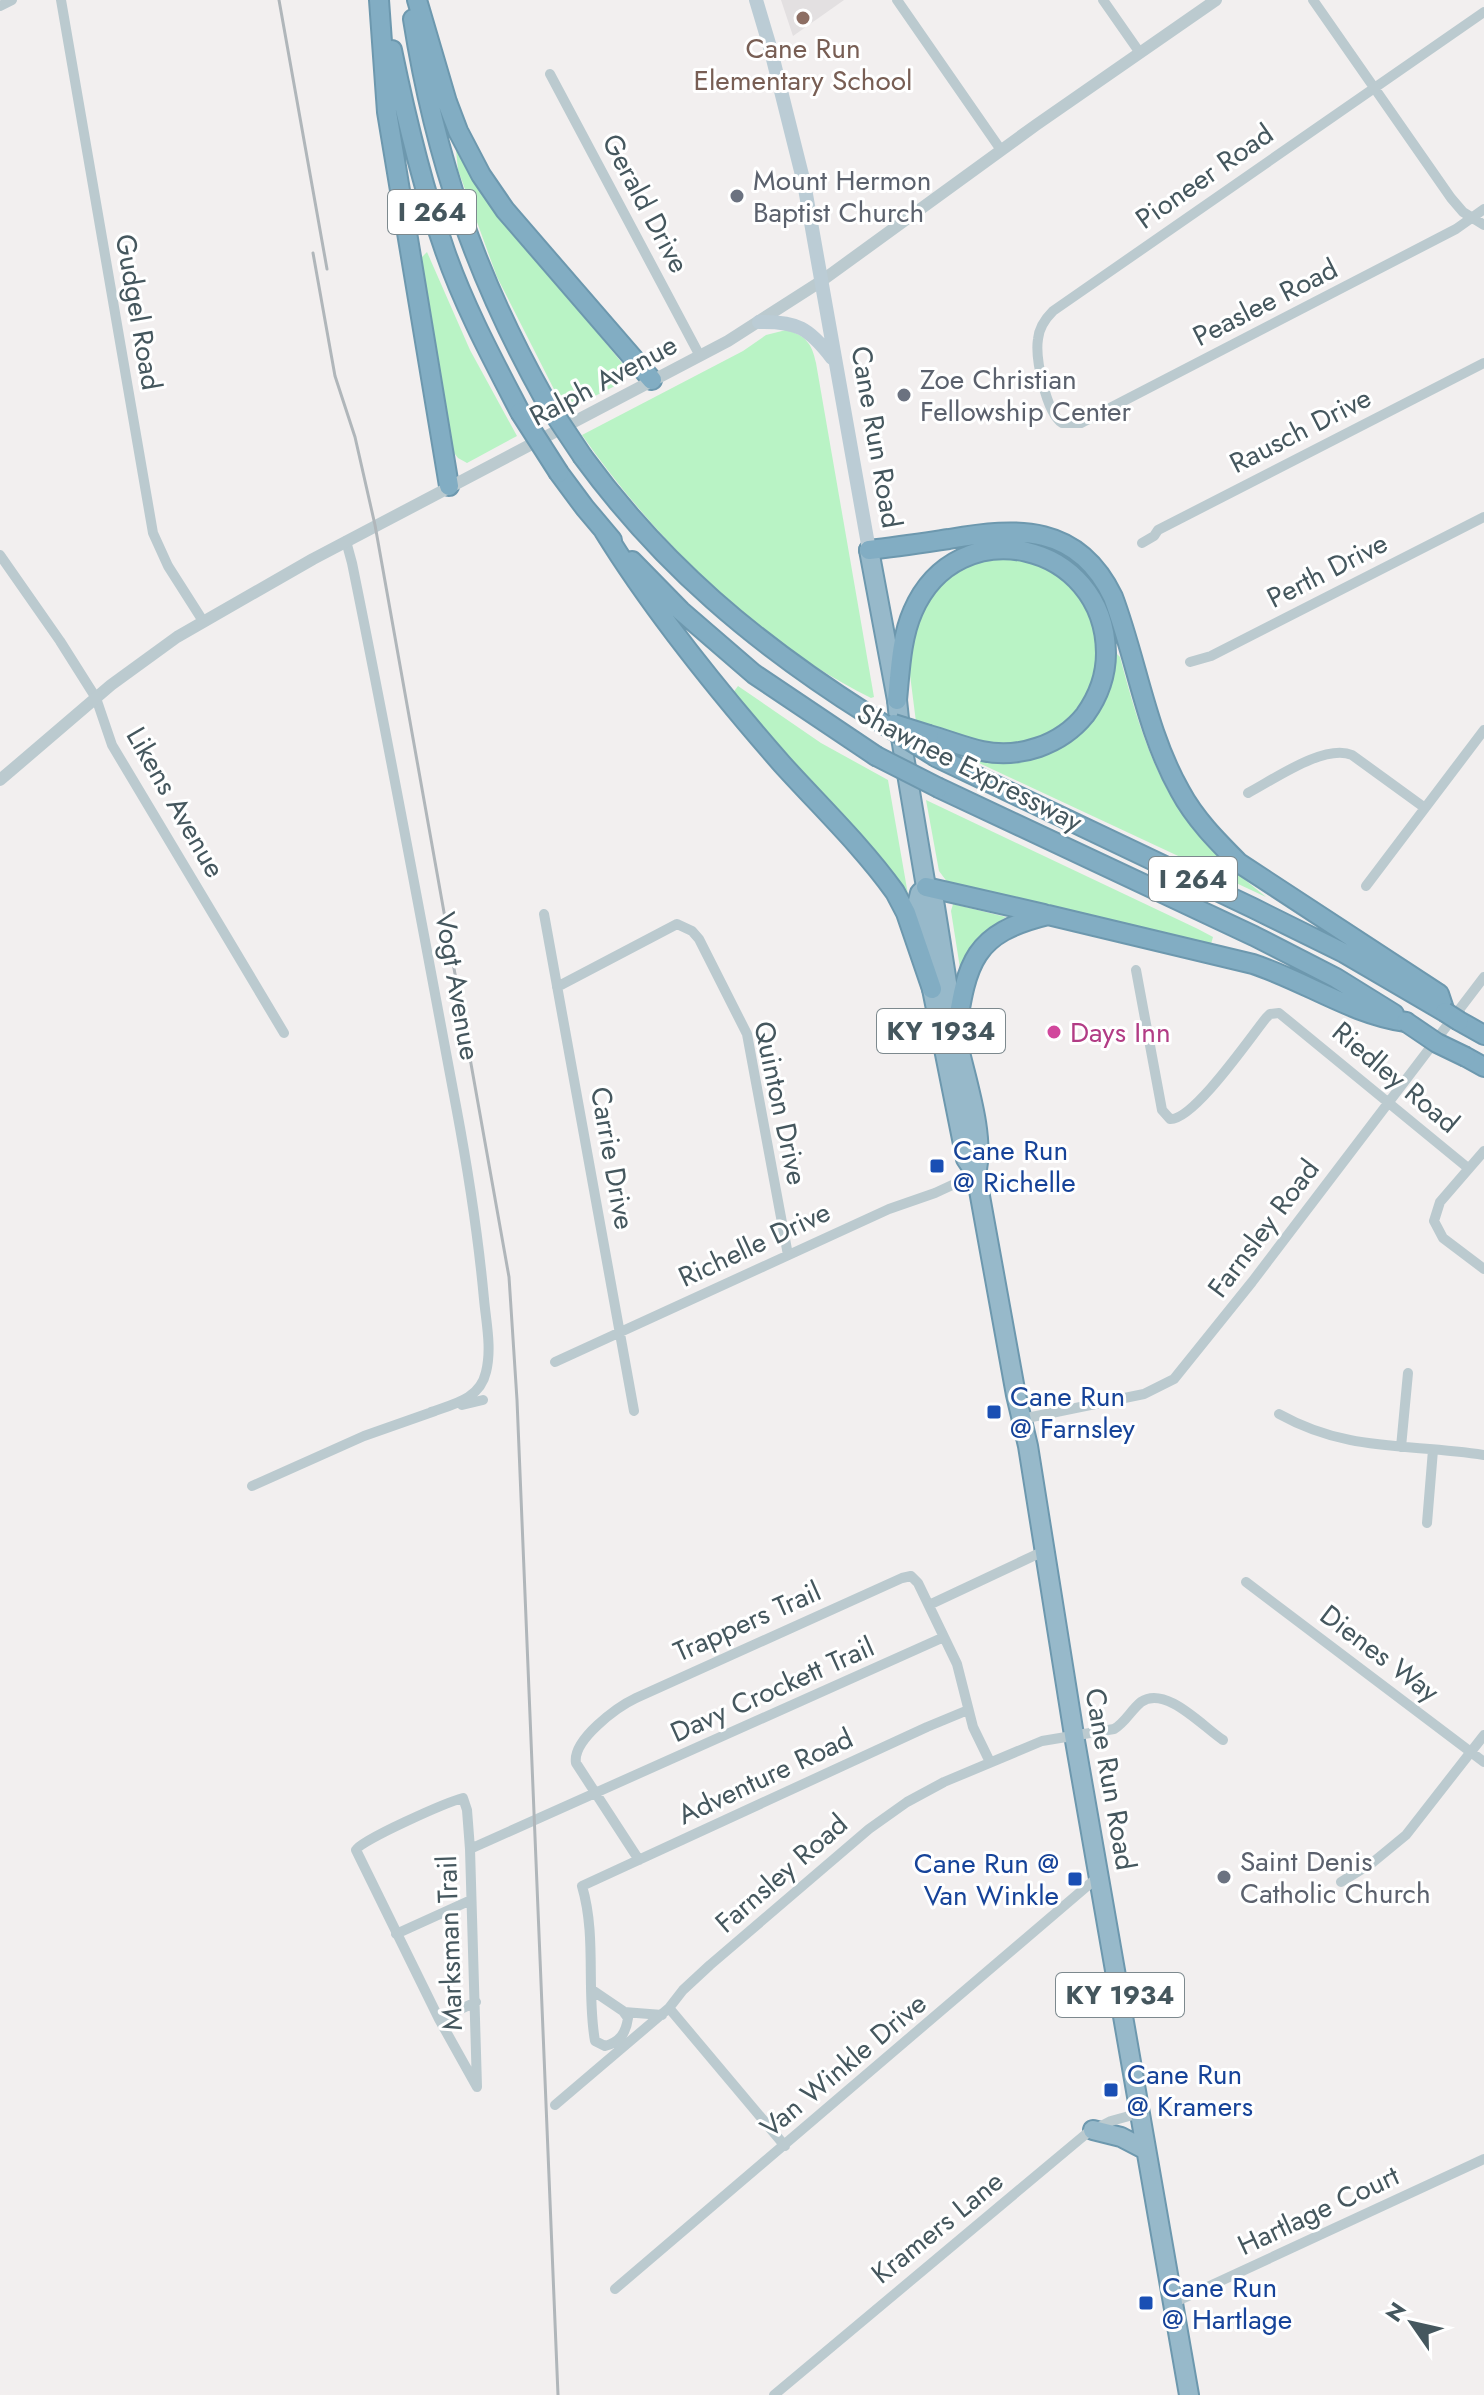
<svg xmlns="http://www.w3.org/2000/svg" width="1484" height="2395" viewBox="0 0 1484 2395" font-family="Jost,sans-serif">
<rect width="100%" height="100%" fill="#f2efef"/>
<path fill="#e3e0e1" d="M781 0H844L793 36Z"/>
<path fill="#b9f3c5" d="M456 150 473 180 622 363 625 376 619 384 565 411 497 277 458 170Z
M427 252 470 350 517 436 467 463 458 458 451 449 420 259Z
M786 330C805 335 812 343 816 363L874 697 871 698C757 642 654 538 582 435L743 351 766 335Z
M996 558H1023L1050 568 1078 591 1092 615 1100 651 1092 688 1071 721 1027 745 990 747 916 722 908 659 911 658C908 626 928 591 954 572 966 564 982 562 996 558Z
M1116 653 1120 657C1139 728 1160 801 1215 853 1231 869 1249 883 1266 897L964 756 1053 749Z
M738 686 821 743 888 780 910 906 732 694Z
M926 800 1198 929 1213 937 1211 944 948 883 939 871Z
M953 904 1006 917C985 930 971 945 960 968L951 911Z"/>
<g fill="none" stroke-linecap="round" stroke-linejoin="round">
<defs>
<path id="trunk" d="M869 550 897 700 901 738 926 887 933 895C941 941 947 988 956 1035 964 1075 986 1134 976 1174
M926 887 920 893 918 901 932 989 966 1159 976 1174 1016 1395 1028 1446 1074 1735 1189 2395
M1093 2130 1121 2137 1146 2150"/>
<path id="motorway" d="M379 0 387 112 449 486
M417 0 447 102 458 131 481 175 505 210 652 380
M413 19C435 159 476 277 545 400
M392 50C406 118 422 185 445 251 464 306 493 360 520 412
M583 457C662 565 756 644 869 715
M559 473 585 508 612 540
M604 531C654 612 719 692 782 764 820 806 862 846 895 892L906 913 932 989
M869 550C896 547 922 543 949 539 1018 527 1078 524 1113 597 1137 661 1146 731 1180 791 1195 819 1217 841 1239 863L1439 994 1445 1012
M632 561 681 611 754 674 876 756
M897 700C900 670 901 638 913 611 958 508 1105 542 1106 653 1106 675 1098 697 1085 715 1061 745 1019 759 982 751 964 747 947 740 929 735
M936 757 1253 908 1344 953 1445 1012
M939 788 1254 936 1336 978 1394 1014
M926 887 1044 914
M1459 1021 1484 1035
M956 1032C967 962 973 933 1048 915L1253 964C1305 981 1353 1015 1406 1022
M1466 1057 1484 1067"/>
</defs>
<use href="#trunk" stroke="#6d98ae" stroke-width="22"/>
<use href="#motorway" stroke="#6d98ae" stroke-width="22"/>
<path stroke="#bbcacf" stroke-width="10" d="M61 0 153 533 168 566 203 621
M897 0 1001 150
M1103 0 1140 53
M1313 0 1451 198 1463 212 1484 225
M0 6 12 0
M1484 12 1053 311C1045 319 1039 328 1038 339 1035 358 1046 412 1062 423H1081L1456 229 1484 209
M550 74 700 356
M346 541 352 563C389 744 422 925 456 1106 468 1170 478 1234 484 1299 486 1322 492 1348 486 1372 480 1399 454 1404 431 1412
M1142 543 1154 536 1158 530 1484 363
M0 555 60 641 96 698 112 745 284 1033
M1190 662 1211 656 1484 517
M1248 793C1273 780 1325 743 1352 755L1425 808
M1366 886 1484 730
M544 914 634 1411
M1136 970 1162 1110 1170 1119C1193 1121 1250 1038 1266 1018L1270 1014 1279 1013 1468 1168
M557 987 677 924 692 931 699 939 747 1034 788 1255
M1484 1151 1440 1202 1434 1221 1443 1238 1484 1269
M555 1362 889 1209 935 1193 976 1174
M462 1405 483 1400
M1279 1414C1349 1453 1409 1443 1484 1455
M1022 1419 1144 1394 1174 1379 1252 1282 1484 977
M1401 1447 1408 1373
M252 1486 364 1436 435 1411
M1427 1523 1433 1450
M1246 1582 1484 1762
M929 1605 1044 1551
M463 1798 467 1810 470 1849 477 2087 439 2019 356 1850C361 1840 447 1802 463 1798Z
M470 1849 944 1637
M639 1860 576 1763C572 1740 617 1707 636 1698L902 1578 911 1576 918 1583 957 1664 973 1727 990 1762
M1341 1882 1372 1863 1406 1835 1484 1735
M396 1934 471 1900
M592 1990 623 2011 628 2018C626 2033 620 2042 605 2046L595 2041C586 1990 597 1937 582 1886L927 1727 968 1710
M669 2008 785 2146
M624 2012 662 2015
M439 2019 476 2002
M555 2105 669 2008 683 1990 710 1965 869 1829 907 1802 944 1782 1042 1741 1114 1729C1125 1723 1131 1710 1141 1702 1166 1685 1203 1727 1223 1740
M615 2289 1099 1876
M1173 2303 1484 2159
M774 2395 1086 2134 1111 2121 1140 2113"/>
<path stroke="#bbcacf" stroke-width="12" d="M0 780 111 685 177 637 313 559 728 341 820 282 1036 125 1216 0"/>
<path stroke="#bbccd5" stroke-width="14" d="M756 0 770 47 804 183 869 550
M759 322C797 321 809 328 832 358"/>
<use href="#trunk" stroke="#97b9ca" stroke-width="18"/>
<use href="#motorway" stroke="#82adc3" stroke-width="18"/>
<path stroke="#b0b6ba" stroke-width="3" d="M279 0 327 269
M313 253 335 376 355 437 375 525 509 1277 517 1400 558 2395"/>
<defs>
<path id="motorway-bridge" d="M545 400 583 457
M520 412 559 473
M869 715 936 757
M894 724 929 735
M876 756 939 788
M1445 1012 1459 1021
M1406 1022 1437 1043 1466 1057"/>
</defs>
<use href="#motorway-bridge" stroke="#6d98ae" stroke-width="22" stroke-linecap="butt"/>
<use href="#motorway-bridge" stroke="#82adc3" stroke-width="18"/>
</g>
<circle fill="#8d6e63" stroke="#fff" stroke-width="3" cx="803" cy="18" r="8"/>
<g fill="#6b7280" stroke="#fff" stroke-width="3">
<circle cx="737" cy="196" r="8"/>
<circle cx="904" cy="395" r="8"/>
<circle cx="1224" cy="1877" r="8"/>
</g>
<circle fill="#d1479c" stroke="#fff" stroke-width="3" cx="1054" cy="1032" r="8"/>
<g fill="#1a4fb4" stroke="#fff" stroke-width="3">
<rect x="929" y="1158" width="16" height="16" rx="4"/>
<rect x="986" y="1404" width="16" height="16" rx="4"/>
<rect x="1067" y="1871" width="16" height="16" rx="4"/>
<rect x="1103" y="2082" width="16" height="16" rx="4"/>
<rect x="1138" y="2295" width="16" height="16" rx="4"/>
</g>
<g text-anchor="middle" stroke-width="6" stroke-linejoin="round" paint-order="stroke">
<g fill="#fff" stroke="#7d898e" stroke-width="2">
<rect x="388" y="190" width="88" height="44" rx="6"/>
<rect x="1149" y="857" width="88" height="44" rx="6"/>
<rect x="877" y="1009" width="128" height="44" rx="6"/>
<rect x="1056" y="1973" width="128" height="44" rx="6"/>
</g>
<g font-size="26" font-weight="bold" fill="#45575e">
<text x="432" y="221">I 264</text>
<text x="1193" y="888">I 264</text>
<text x="941" y="1040">KY 1934</text>
<text x="1120" y="2004">KY 1934</text>
</g>
<g font-size="28" fill="#785e54" stroke="#fff">
<text x="803" y="58">Cane Run<tspan x="803" dy="32">Elementary School</tspan></text>
</g>
<g font-size="28" fill="#45575e" stroke="#fff">
<text transform="translate(1204 176) rotate(-35)" y="10">Pioneer Road</text>
<text transform="translate(646 203) rotate(62)" y="10">Gerald Drive</text>
<text transform="translate(1265 302) rotate(-27)" y="10">Peaslee Road</text>
<text transform="translate(139 312) rotate(80)" y="10">Gudgel Road</text>
<text transform="translate(603 380) rotate(-28)" y="10">Ralph Avenue</text>
<text transform="translate(1300 430) rotate(-27)" y="10">Rausch Drive</text>
<text transform="translate(877 437) rotate(80)" y="10">Cane Run Road</text>
<text transform="translate(1327 570) rotate(-27)" y="10">Perth Drive</text>
<text transform="translate(970 767) rotate(27)" y="10">Shawnee Expressway</text>
<text transform="translate(176 802) rotate(60)" y="10">Likens Avenue</text>
<text transform="translate(458 986) rotate(80)" y="10">Vogt Avenue</text>
<text transform="translate(1396 1077) rotate(40)" y="10">Riedley Road</text>
<text transform="translate(781 1103) rotate(78)" y="10">Quinton Drive</text>
<text transform="translate(613 1158) rotate(80)" y="10">Carrie Drive</text>
<text transform="translate(1263 1228) rotate(-53)" y="10">Farnsley Road</text>
<text transform="translate(754 1244) rotate(-25)" y="10">Richelle Drive</text>
<text transform="translate(747 1621) rotate(-24)" y="10">Trappers Trail</text>
<text transform="translate(1380 1653) rotate(37)" y="10">Dienes Way</text>
<text transform="translate(772 1689) rotate(-24)" y="10">Davy Crockett Trail</text>
<text transform="translate(765 1776) rotate(-25)" y="10">Adventure Road</text>
<text transform="translate(1111 1779) rotate(80)" y="10">Cane Run Road</text>
<text transform="translate(781 1873) rotate(-41)" y="10">Farnsley Road</text>
<text transform="translate(449 1943) rotate(-92)" y="10">Marksman Trail</text>
<text transform="translate(843 2065) rotate(-40)" y="10">Van Winkle Drive</text>
<text transform="translate(1318 2210) rotate(-25)" y="10">Hartlage Court</text>
<text transform="translate(937 2227) rotate(-39)" y="10">Kramers Lane</text>
</g>
<g font-size="28" fill="#5b616d" stroke="#fff" text-anchor="start">
<text x="753" y="190">Mount Hermon<tspan x="753" dy="32">Baptist Church</tspan></text>
<text x="920" y="389">Zoe Christian<tspan x="920" dy="32">Fellowship Center</tspan></text>
<text x="1240" y="1871">Saint Denis<tspan x="1240" dy="32">Catholic Church</tspan></text>
</g>
<g font-size="28" fill="#b23c85" stroke="#fff" text-anchor="start">
<text x="1070" y="1042">Days Inn</text>
</g>
<g font-size="28" fill="#164399" stroke="#fff" text-anchor="start">
<text x="953" y="1160">Cane Run<tspan x="953" dy="32">@ Richelle</tspan></text>
<text x="1010" y="1406">Cane Run<tspan x="1010" dy="32">@ Farnsley</tspan></text>
<text x="1059" y="1873" text-anchor="end">Cane Run @<tspan x="1059" dy="32">Van Winkle</tspan></text>
<text x="1127" y="2084">Cane Run<tspan x="1127" dy="32">@ Kramers</tspan></text>
<text x="1162" y="2297">Cane Run<tspan x="1162" dy="32">@ Hartlage</tspan></text>
</g>
</g>
<g transform="translate(1412 2323) rotate(304)" stroke="#ffffff" stroke-width="6" paint-order="stroke">
<path d="M0-6L14 30L0 20L-14 30Z" fill="#45575e"/>
<text y="-12" font-size="22" font-weight="bold" text-anchor="middle" fill="#45575e">N</text>
</g>
</svg>
